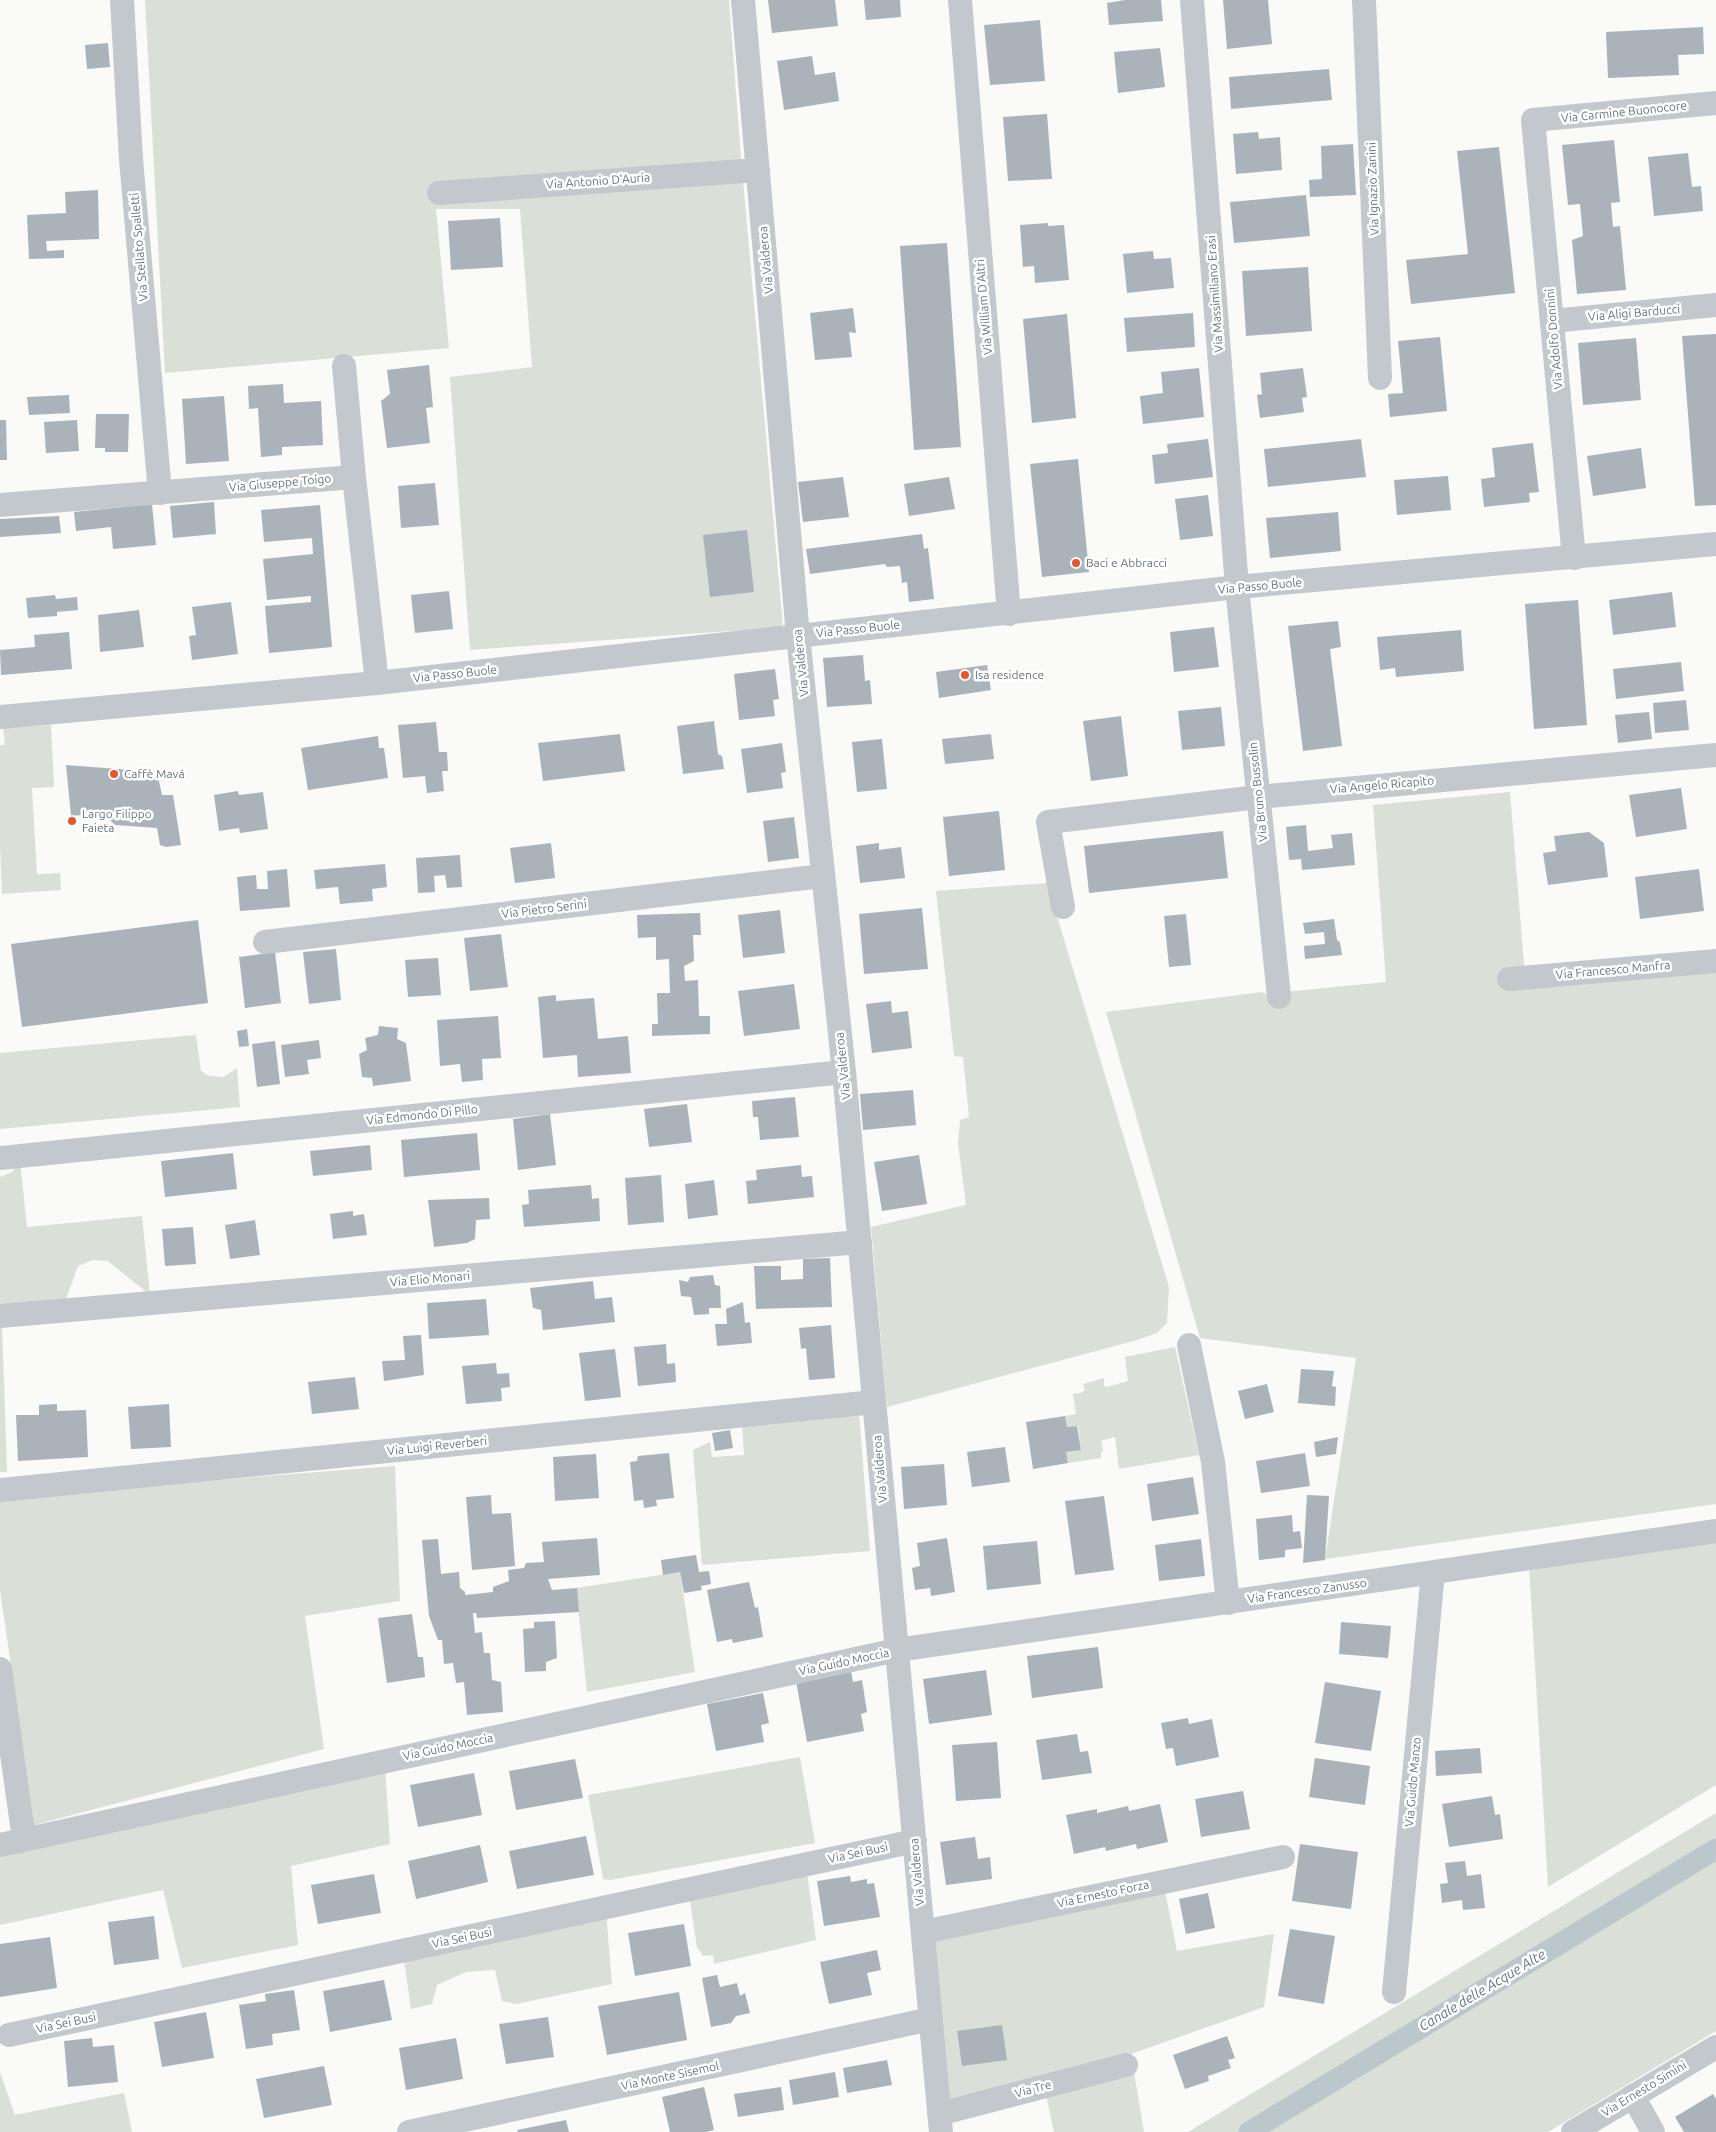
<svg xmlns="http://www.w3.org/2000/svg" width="1716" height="2132" viewBox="0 0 1716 2132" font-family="Ubuntu,sans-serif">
<rect width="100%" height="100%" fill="#fafaf8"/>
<path fill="#dadfd7" d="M145 0H729L741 158 783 627 470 650 450 377 532 367 520 209H436L449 348 165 373Z
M51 725 54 787 32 788 37 874 60 873 61 890 2 894 0 845V745H5L3 728Z
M1510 792 1526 989 1716 968V1504L1325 1559 1356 1358 1200 1338 1106 1012 1262 992 1281 1002 1284 992 1386 982 1373 805Z
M1047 883 1169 1287 1167 1323 1157 1333 1137 1340 887 1407 871 1227 966 1205 958 1144 960 1120 969 1117 963 1057 954 1056 936 891Z
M196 1035 201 1071 209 1076 224 1077 237 1068 240 1107 0 1129V1053Z
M20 1162 27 1227 142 1216 150 1295 108 1261 93 1260 78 1266 64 1304 2 1322 7 1472H0V1177L12 1172Z
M1175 1347 1199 1455 1119 1469 1115 1437 1101 1441 1103 1450 1101 1453V1458L1068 1463 1066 1452 1081 1450 1078 1426 1067 1427 1065 1416 1076 1414 1073 1394 1081 1393 1085 1390 1083 1384 1104 1378V1386L1107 1387 1128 1381 1125 1357Z
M859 1413 870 1551 702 1565 693 1450 710 1442 712 1457 744 1455 742 1423Z
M395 1466 400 1601 305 1616 324 1749 34 1825 0 1590V1497Z
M1716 1540V1785L1548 1887 1529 1565Z
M680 1572 695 1672 587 1692 576 1588Z
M800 1757 815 1843 610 1880 603 1879 588 1795Z
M385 1766 390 1844 291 1866 298 1945 182 1968 163 1890 0 1925V1856Z
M1716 1813V2031L1548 2132H1188Z
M806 1865 816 1940 714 1964 713 1955 702 1956 701 1952 697 1948 689 1894Z
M1164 1886 1177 1951 1274 1934 1264 2007 1131 2054 1144 2132H1054L1046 2095 947 2119 925 1934Z
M606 1912 612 1984 516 2004 502 2001 495 1970 466 1972 437 1985 432 2004 411 2009 402 1946Z
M0 2072 15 2115 124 2093 132 2132H0Z"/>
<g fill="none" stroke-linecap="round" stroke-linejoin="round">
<path stroke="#bbc7cb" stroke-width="21" d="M1249 2132 1716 1849"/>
</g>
<path fill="#aab3b9" d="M768 0H835L838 26 772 33Z
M864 0H900L901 17 866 20Z
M1125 0H1161L1163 21 1109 25 1107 3Z
M1223 0H1268L1272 44 1227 49Z
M1040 20 1045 81 990 85 984 25Z
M1703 27 1704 54 1678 55 1679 75 1608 78 1606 32Z
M108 43 110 67 87 69 85 45Z
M1160 48 1165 87 1118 93 1114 52Z
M812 56 815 75 835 72 839 101 784 110 777 61Z
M1329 69 1332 100 1231 109 1229 77Z
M1047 114 1052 179 1008 181 1003 117Z
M1258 132 1259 139 1280 137 1282 170 1236 174 1233 134Z
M1614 140 1620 202 1611 203 1613 227 1620 226 1626 290 1577 294 1572 240 1583 236 1580 204 1568 205 1562 145Z
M1353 144 1356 195 1310 197 1309 180 1322 179 1321 146Z
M1499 147 1515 293 1411 304 1406 260 1468 254 1457 151Z
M1688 153 1692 187 1701 186 1703 211 1654 216 1648 157Z
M98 190 99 239 46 241 47 251 64 250V258L29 259 27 215 66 213 65 192Z
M1306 195 1310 236 1234 243 1230 202Z
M500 218 503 267 451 270 448 221Z
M1048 223V226L1064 225 1069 280 1035 283 1034 266 1023 267 1020 225Z
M947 243 961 447 914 450 900 246Z
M1153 251 1154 259 1171 258 1174 288 1127 293 1123 254Z
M1308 267 1312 331 1246 336 1242 271Z
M853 308 856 333 849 332 852 357 815 360 810 313Z
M1193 313 1195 347 1127 352 1124 318Z
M1067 314 1076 418 1032 423 1023 319Z
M1716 334V505L1695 506 1682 336Z
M1440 337 1447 411 1390 417 1388 394 1403 393 1398 341Z
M1636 338 1641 400 1583 405 1578 343Z
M429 365 433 407 426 408 430 443 387 448 381 401 390 394 387 370Z
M1199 368 1204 417 1143 424 1140 396 1163 393 1161 372Z
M1303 368 1307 397 1302 398 1304 412 1260 418 1257 395 1262 394 1260 373Z
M283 384 284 403 321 401 323 445 282 447V455L261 457 258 408 249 409 248 386Z
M69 395 70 413 29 415 27 397Z
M224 396 229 461 186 464 182 399Z
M96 414H129L128 452H105V448H95Z
M0 420H6L7 460H0Z
M77 420 79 451 46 453 44 422Z
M1208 439 1213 477 1155 484 1152 455 1168 453 1167 444Z
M1361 439 1366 477 1268 487 1264 449Z
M1533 443 1539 492 1529 493 1530 502 1484 507 1481 479 1495 477 1492 448Z
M1641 448 1646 488 1593 496 1587 456Z
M1078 459 1089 572 1042 577 1030 464Z
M1448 476 1451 510 1397 515 1394 480Z
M843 477 849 517 803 522 798 482Z
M949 477 955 509 909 516 904 484Z
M435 483 439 525 401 528 398 486Z
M1208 495 1213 536 1180 540 1175 499Z
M214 502 216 534 173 538 170 506Z
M152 504 156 545 113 549 111 527 76 531 74 512Z
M320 505 332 647 269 653 265 606 311 602V596L267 600 263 559 313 554 312 538 264 542 261 510Z
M1338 512 1341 551 1270 558 1266 518Z
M59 516 61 533 0 537V519Z
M747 530 754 592 710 597 703 535Z
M922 534 924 549 928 548 934 599 909 602 907 582 902 583 900 566 887 567 885 564 810 574 806 549Z
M449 591 453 629 415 633 411 595Z
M1672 592 1676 627 1613 635 1609 600Z
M55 595 56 599 77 597 78 610 57 612V616L28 618 26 598Z
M1578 600 1587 725 1534 729 1525 604Z
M231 602 238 654 192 660 189 636 196 635 192 607Z
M139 610 144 647 100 652 98 615Z
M1338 621 1341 647 1330 649 1342 746 1303 751 1288 626Z
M1214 627 1219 667 1174 672 1170 632Z
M1461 630 1464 671 1396 677 1395 668 1380 670 1377 637Z
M69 632 72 669 1 675 0 650 35 647 34 635Z
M863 655 865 681 870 680 872 704 827 707 823 658Z
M1681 662 1684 691 1616 699 1613 669Z
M987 665 991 690 939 698 936 672Z
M775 669 779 699 773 700 775 716 739 720 734 674Z
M1686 700 1689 730 1655 733 1653 703Z
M1221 707 1225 746 1182 750 1178 711Z
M1649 712 1652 739 1618 743 1615 715Z
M1121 716 1128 776 1091 781 1083 721Z
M714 721 718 754 722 756 724 769 683 774 677 726Z
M436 722 439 752H447L448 771H442L444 791 427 793 425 776 403 778 398 725Z
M620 734 625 771 543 781 538 743Z
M991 734 994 759 945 764 942 739Z
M378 736 379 748H384L388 778 308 790 301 748Z
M882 739 887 789 857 792 852 742Z
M782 743 786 772 781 773 783 788 747 793 741 749Z
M66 765 157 772 162 795H173L181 845 166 847 160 845 157 828 115 825 103 813 71 816Z
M1681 788 1687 829 1636 837 1629 795Z
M238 791 239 795 263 792 268 829 240 833 239 828 219 831 214 795Z
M999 811 1005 870 949 876 943 817Z
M794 817 799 858 768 862 763 821Z
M1306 825 1308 851 1333 848 1331 835 1352 833 1355 865 1302 870 1301 859 1289 860 1286 827Z
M1223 831 1228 878 1089 893 1084 846Z
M1589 832 1604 843 1608 877 1548 885 1543 853 1556 851 1554 836Z
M551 843 555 878 515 883 510 848Z
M879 843V850L901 847 905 878 860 883 856 846Z
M460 855 462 887 447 888 445 875 434 876 435 892 418 893 416 858Z
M385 864 387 887 372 889 373 901 340 904 338 887 316 889 314 870Z
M287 869 290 907 240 911 237 877 256 875 257 889H268L267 871Z
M1699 869 1704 911 1640 919 1635 877Z
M922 908 928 969 864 974 859 914Z
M780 910 785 953 743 958 738 915Z
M700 913 701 935H693L694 961 684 966 685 981 698 980 699 1016H710V1034L652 1036V1024H658L657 993H670L669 959 656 960V937L638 938 637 915Z
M1186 914 1191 965 1169 967 1164 916Z
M1334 919 1337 940 1340 942 1342 955 1305 959 1304 946 1325 944 1324 932 1305 934 1303 923Z
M198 920 208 1003 22 1027 11 944Z
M501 934 508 987 470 991 464 938Z
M336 949 341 1000 309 1004 303 952Z
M275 952 281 1003 245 1008 239 957Z
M438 958 441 995 408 997 405 960Z
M794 984 800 1029 744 1036 738 991Z
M556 995V1001L594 998 598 1039 628 1036 631 1073 578 1077 577 1055 543 1058 538 997Z
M891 1001 892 1013 908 1011 912 1048 872 1053 866 1004Z
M498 1016 501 1058 482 1059 483 1080 462 1082 460 1064 440 1066 437 1020Z
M379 1026 398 1028 397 1039 406 1043 411 1081 373 1086 372 1078 362 1077 359 1054 367 1050 365 1038 378 1035Z
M247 1029 249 1046 239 1047 237 1031Z
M319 1040 321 1058 307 1060 309 1074 285 1077 281 1045Z
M275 1041 280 1084 257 1087 252 1044Z
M913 1090 916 1125 863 1130 860 1094Z
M795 1097 799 1137 760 1140 758 1117H753L752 1101Z
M687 1104 692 1142 649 1147 644 1109Z
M550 1114 556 1165 518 1170 513 1119Z
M477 1133 480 1170 404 1177 401 1140Z
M370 1145 372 1170 313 1176 310 1151Z
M233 1153 237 1189 165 1197 161 1161Z
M919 1155 927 1204 882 1211 874 1162Z
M801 1165 802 1177 812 1176 814 1197 748 1204 746 1181 757 1180 756 1170Z
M661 1175 664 1222 628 1225 625 1178Z
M714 1180 718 1215 688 1219 685 1184Z
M591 1185 592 1199 599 1198 600 1221 524 1227 522 1205 529 1204 528 1190Z
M489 1198 490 1219 476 1220 475 1239 467 1243 434 1247 428 1200Z
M353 1211V1216L364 1214 367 1235 333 1239 330 1214Z
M255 1220 260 1255 230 1259 225 1225Z
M193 1227 196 1264 165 1266 162 1229Z
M830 1258 832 1307 756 1309 754 1266H781V1280L803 1279V1259Z
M713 1275 715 1285 720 1286 721 1308H709V1314L694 1315 691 1297 681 1296 679 1280 688 1282 690 1277Z
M593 1281 595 1299 612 1297 615 1322 543 1330 541 1310 533 1308 530 1288Z
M486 1299 489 1335 429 1339 427 1303Z
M743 1302 745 1323 750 1322 752 1343 717 1346 715 1324H727L726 1309Z
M831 1325 835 1378 809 1380 806 1348 801 1349 799 1328Z
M421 1335 424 1375 384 1381 382 1361 405 1360 403 1336Z
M666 1344 667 1364 675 1363 676 1382 638 1386 634 1347Z
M615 1349 621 1397 585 1401 579 1353Z
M496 1363 497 1374 509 1373 510 1387 501 1388 502 1401 466 1404 462 1366Z
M1301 1369 1334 1371 1332 1386 1336 1387 1335 1406 1298 1403Z
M355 1377 359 1409 312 1414 308 1382Z
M1267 1384 1274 1412 1245 1419 1238 1391Z
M57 1404V1411L86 1410 88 1457 18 1461 16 1415H39V1405Z
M169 1404 171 1447 131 1449 128 1407Z
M1065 1416 1067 1427 1077 1426 1081 1450 1066 1452 1068 1463 1033 1469 1026 1422Z
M730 1430 733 1448 715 1451 712 1433Z
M1338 1437 1336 1454 1316 1457 1314 1442Z
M1005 1447 1010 1482 972 1487 967 1452Z
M669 1453 674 1498 656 1500 657 1506 644 1508 643 1500 634 1501 630 1462 637 1461 638 1456Z
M1305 1453 1310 1486 1261 1493 1256 1461Z
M596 1454 599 1498 555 1501 553 1457Z
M944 1464 947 1505 904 1509 901 1467Z
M1193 1477 1199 1514 1152 1521 1147 1484Z
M491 1495 492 1514 511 1513 515 1566 472 1570 466 1497Z
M1307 1495 1329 1496 1325 1560 1303 1563Z
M1104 1496 1114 1570 1075 1575 1065 1501Z
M1292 1515 1293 1532 1300 1531 1302 1548 1285 1550V1557L1259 1560 1256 1519Z
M597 1538 600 1575 548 1579 552 1590 577 1588 579 1612 477 1618 476 1613H473L475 1633 482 1632 484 1653H490L492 1680 501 1682 503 1712 467 1715 464 1682 456 1683 453 1663 444 1664 442 1640H438L429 1616 422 1540 438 1539 441 1574 459 1572 460 1588 465 1592V1595L493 1592V1587L509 1581 508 1570 524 1568 526 1563 544 1562 542 1542Z
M947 1538 955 1592 931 1596 930 1588 915 1590 912 1568 920 1566 917 1543Z
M1201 1539 1205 1576 1159 1581 1155 1545Z
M1037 1541 1041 1584 987 1590 983 1546Z
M696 1555 699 1572 709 1571 711 1584 701 1586 702 1590 684 1593 680 1572 663 1575 661 1560Z
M749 1582 755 1608 758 1607 763 1637 733 1643 732 1639 717 1642 707 1590Z
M412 1614 418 1657H423L425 1677 387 1683 378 1618Z
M555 1621 557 1658 546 1662V1671L525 1672 523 1629 534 1628V1622Z
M1341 1622 1391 1626 1388 1658 1339 1654Z
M1098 1647 1103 1688 1032 1698 1027 1656Z
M986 1670 992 1715 929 1724 923 1679Z
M851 1671 853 1682 862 1680 867 1712 861 1714 864 1731 807 1742 796 1681Z
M1325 1682 1381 1691 1371 1751 1315 1743Z
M763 1693 769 1723 761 1725 764 1742 716 1751 707 1704Z
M1188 1718 1189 1724 1212 1719 1219 1757 1176 1766 1173 1748 1166 1749 1161 1723Z
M1077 1734 1080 1752 1088 1751 1092 1773 1042 1780 1036 1740Z
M997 1742 1001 1798 956 1801 952 1745Z
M1480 1748 1482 1773 1436 1776 1435 1751Z
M1315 1758 1370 1766 1365 1805 1309 1797Z
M575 1759 583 1798 516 1810 509 1771Z
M474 1773 482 1815 418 1827 410 1785Z
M1243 1791 1250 1829 1201 1837 1195 1799Z
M1492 1796 1495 1815 1500 1814 1503 1839 1449 1847 1442 1804Z
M1160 1804 1168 1842 1137 1849 1136 1844 1106 1851 1105 1847 1074 1854 1066 1815 1097 1809V1813L1128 1806 1129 1811Z
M586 1836 594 1875 517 1889 509 1851Z
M975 1837 978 1859 990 1857 992 1879 946 1885 940 1842Z
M1300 1844 1358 1852 1351 1909 1292 1901Z
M480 1845 488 1882 416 1899 408 1861Z
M1465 1861 1467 1876 1481 1874 1485 1908 1463 1910 1462 1900 1442 1903 1440 1884 1448 1883 1445 1863Z
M374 1874 381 1913 318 1924 311 1885Z
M850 1876 851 1882 867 1879V1884L874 1883 880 1917 824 1926 817 1881Z
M1208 1893 1215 1928 1186 1934 1179 1899Z
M154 1916 159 1959 114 1965 108 1922Z
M684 1924 691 1966 635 1976 628 1933Z
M1290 1929 1335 1936 1324 2004 1278 1996Z
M50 1937 57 1988 0 1997V1944Z
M877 1950 881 1970 867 1973 872 1995 829 2004 820 1962Z
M717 1975 720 1987 737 1983 740 1996 745 1993 750 2013 736 2016 731 2023 711 2027 702 1978Z
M384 1980 392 2020 330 2032 323 1991Z
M294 1990 300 2030 272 2034 273 2045 246 2049 239 2005 266 2001 265 1994Z
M679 1992 687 2040 607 2055 598 2006Z
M206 2012 214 2058 162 2067 154 2022Z
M548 2017 554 2057 506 2064 499 2024Z
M1002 2025 1007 2060 962 2066 957 2031Z
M1227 2036 1235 2058 1228 2060 1231 2068 1208 2076 1209 2081 1185 2089 1173 2055Z
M92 2038 93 2047 114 2045 118 2082 68 2087 64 2041Z
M456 2038 463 2079 406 2090 399 2048Z
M887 2060 892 2085 847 2093 843 2068Z
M324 2066 332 2105 264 2118 256 2079Z
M835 2072 839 2097 793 2105 789 2080Z
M704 2087 714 2130 706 2132H670L662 2097Z
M781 2087 784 2110 738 2117 734 2094Z
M1713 2094 1716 2099V2132H1684L1675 2117Z
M566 2120 569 2132H518L517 2130Z"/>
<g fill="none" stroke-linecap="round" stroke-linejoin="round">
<path stroke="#c3c8cc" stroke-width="24" d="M122 0 131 159 160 493
M743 0 798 636 844 1072 941 2132
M960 0 1009 614
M1192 0 1237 587 1279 997
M1364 0 1380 378
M439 193 758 170
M1552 321 1716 305
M344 366 354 477
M0 505 354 477 377 683
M1574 558 1533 120 1716 103
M0 717 377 683 1237 587 1716 544
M1063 907 1048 822 1258 797 1716 755
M265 942 822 876
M1509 979 1716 961
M0 1158 844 1072
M0 1316 860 1242
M1189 1345 1213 1462 1228 1603
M0 1490 874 1402
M0 1669 24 1839
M0 1845 897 1650 1716 1531
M923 1932 1283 1857
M1394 1992 1433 1572
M9 2035 915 1841
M1633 2096 1653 2132
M939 2114 1126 2065
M409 2132 931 2019
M1573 2132 1716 2047"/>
</g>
<g fill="#e4572e" stroke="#fff" stroke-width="2">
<circle cx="1076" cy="563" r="5"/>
<circle cx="965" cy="675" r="5"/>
<circle cx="114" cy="774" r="5"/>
<circle cx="72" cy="821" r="5"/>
</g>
<g text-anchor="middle" stroke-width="5" stroke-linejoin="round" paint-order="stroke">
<g font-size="12" fill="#657683" stroke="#fff">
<text transform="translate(1624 112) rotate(-6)" y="4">Via Carmine Buonocore</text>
<text transform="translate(598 181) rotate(-4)" y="4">Via Antonio D'Auria</text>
<text transform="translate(1373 189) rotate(-92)" y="4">Via Ignazio Zanini</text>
<text transform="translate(139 247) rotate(-95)" y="4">Via Stellato Spalletti</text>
<text transform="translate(766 260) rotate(-95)" y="4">Via Valderoa</text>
<text transform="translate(1215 294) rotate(-94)" y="4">Via Massimiliano Erasi</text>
<text transform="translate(984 307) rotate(-95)" y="4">Via William D'Altri</text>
<text transform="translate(1634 313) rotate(-5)" y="4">Via Aligi Barducci</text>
<text transform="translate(1554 339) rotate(-95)" y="4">Via Adolfo Donnini</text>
<text transform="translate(280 483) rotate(-5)" y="4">Via Giuseppe Toigo</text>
<text transform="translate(1260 586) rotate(-5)" y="4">Via Passo Buole</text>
<text transform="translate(858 629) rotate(-6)" y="4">Via Passo Buole</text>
<text transform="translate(801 663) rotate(-96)" y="4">Via Valderoa</text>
<text transform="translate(455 674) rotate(-6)" y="4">Via Passo Buole</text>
<text transform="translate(1382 785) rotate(-5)" y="4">Via Angelo Ricapito</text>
<text transform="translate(1258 792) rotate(-96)" y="4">Via Bruno Bussolin</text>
<text transform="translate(544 909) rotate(-7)" y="4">Via Pietro Serini</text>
<text transform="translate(1613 970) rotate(-5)" y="4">Via Francesco Manfra</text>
<text transform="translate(843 1066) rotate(-96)" y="4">Via Valderoa</text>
<text transform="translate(422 1115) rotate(-6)" y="4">Via Edmondo Di Pillo</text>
<text transform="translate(430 1279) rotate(-5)" y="4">Via Elio Monari</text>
<text transform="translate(437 1446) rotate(-6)" y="4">Via Luigi Reverberi</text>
<text transform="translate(880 1469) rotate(-95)" y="4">Via Valderoa</text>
<text transform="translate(1307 1591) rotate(-8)" y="4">Via Francesco Zanusso</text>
<text transform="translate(844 1662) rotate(-12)" y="4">Via Guido Moccia</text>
<text transform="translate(448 1747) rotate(-12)" y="4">Via Guido Moccia</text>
<text transform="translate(1413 1782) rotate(-85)" y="4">Via Guido Manzo</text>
<text transform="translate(858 1853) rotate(-12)" y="4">Via Sei Busi</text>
<text transform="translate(917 1872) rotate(-95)" y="4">Via Valderoa</text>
<text transform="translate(1103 1894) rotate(-12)" y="4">Via Ernesto Forza</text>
<text transform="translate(462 1938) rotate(-12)" y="4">Via Sei Busi</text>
<text transform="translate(66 2023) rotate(-12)" y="4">Via Sei Busi</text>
<text transform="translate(670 2076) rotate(-12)" y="4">Via Monte Sisemol</text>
<text transform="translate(1033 2089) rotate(-15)" y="4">Via Tre</text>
<text transform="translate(1644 2089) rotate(-31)" y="4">Via Ernesto Simini</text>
</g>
<g font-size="12" fill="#657683" stroke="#fff" text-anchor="start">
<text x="1086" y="567">Baci e Abbracci</text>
<text x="975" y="679">Isa residence</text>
<text x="124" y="778">Caffè Mavá</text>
<text x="82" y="818">Largo Filippo<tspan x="82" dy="14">Faieta</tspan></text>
</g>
<g font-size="14" font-style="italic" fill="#60757c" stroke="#fff">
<text transform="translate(1482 1990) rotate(-31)" y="5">Canale delle Acque Alte</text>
</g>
</g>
</svg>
